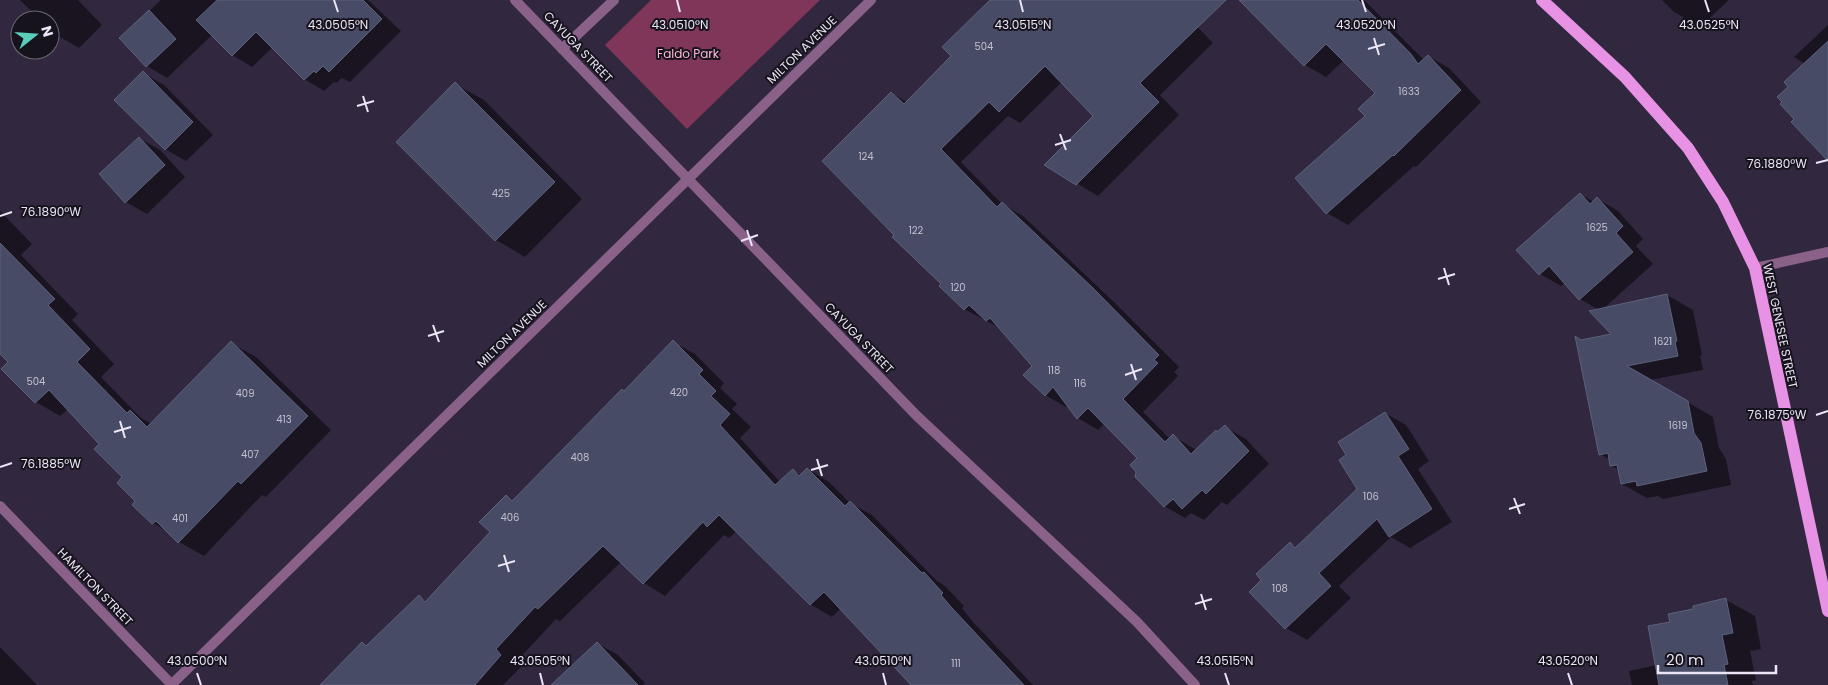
<svg xmlns="http://www.w3.org/2000/svg" width="1828" height="685" viewBox="0 0 1828 685" font-family="Poppins,sans-serif">
<rect width="100%" height="100%" fill="#31273f"/>
<path fill="#7f3659" d="M651 0H820L687 129 605 45Z"/>
<path fill="#0007" d="M20 0H78L102 25 79 48 50 31V20H40Z
M161 0H368L401 31 350 82 342 78 336 83 334 82 324 91 304 79 273 47 252 67 232 55 212 35 167 78 147 66 120 38Z
M991 0H1171L1213 43 1160 95 1179 115 1098 196 1046 165 1095 116 1062 82 1020 123 1008 116 961 162 1002 204 1023 216 1114 302 1179 367 1174 372 1178 376 1143 412 1170 439 1173 436 1196 450 1225 427 1246 439 1269 464 1227 505 1222 502 1204 520 1191 513 1185 518 1164 506 1139 458 1105 423 1098 430 1078 418 1068 405 1066 407 1045 395 1034 366 1000 328 964 309 896 235 891 93 908 103 953 56Z
M1240 0H1364L1424 60 1428 56 1449 68 1481 102 1416 167 1414 166 1348 225 1327 213 1376 93 1344 60 1326 77 1305 65Z
M1662 0H1729L1700 27 1674 12Z
M1828 25V158L1795 119 1790 88 1805 64 1794 57Z
M143 73 164 85 213 135 186 161 165 149Z
M455 84 484 100 582 199 525 257 496 240 398 142Z
M139 138 160 150 185 177 147 214 126 202Z
M1580 194 1594 202 1598 199 1618 211 1643 239 1636 246 1653 264 1603 309 1667 295 1693 310 1702 355 1700 356 1703 370 1650 380 1713 417 1719 448 1726 459 1731 485 1663 499 1658 496 1647 498 1622 484 1619 470 1612 466 1610 460 1600 454 1581 341 1613 335 1599 310 1580 299 1565 282 1561 286 1540 274Z
M0 211 32 244 21 255 78 314 72 320 114 364 101 377 141 418 152 424 231 343 256 357 331 430 266 497 262 495 204 556 179 542 170 533 153 523 100 444 68 409 60 416 36 402 0 350Z
M673 342 695 354 724 383 720 388 737 404 732 409 751 427 740 438 780 482 793 471 801 475 808 469 829 482 850 503 872 515 937 581 945 586 964 606 962 608 973 622 1033 685H913L841 608 832 617 810 604 737 531 729 538 724 535 665 596 644 583 621 562 560 621 556 619 516 662 521 667 503 685H340L363 644 367 647 419 597 428 602 491 532 506 497 514 501Z
M1385 413 1406 425 1429 461 1418 469 1452 522 1410 548 1391 537 1339 586 1351 598 1307 640 1286 628 1251 592 1263 580 1290 544 1297 548 1359 489 1348 456Z
M1726 600 1755 616 1761 649 1750 651 1756 680 1752 681 1753 685H1632L1629 671 1657 665 1671 623 1694 610Z
M597 643 618 655 645 683 643 685H578Z
M0 647 37 685H0Z"/>
<path fill="#484b65" stroke="#5d617c" d="M217 0H363L382 19 329 72 323 66 316 73 314 71 304 80 256 32 232 56 196 20Z
M990 0H1226L1140 83 1159 102 1076 185 1044 165 1093 116 1045 66 999 112 989 102 941 149 997 207 1002 202 1093 288 1159 355 1154 360 1158 363 1123 399 1165 442 1173 434 1191 454 1216 430 1217 432 1225 425 1249 451 1206 494 1202 490 1182 509 1173 499 1164 507 1135 477 1136 472 1130 465 1137 458 1088 408 1077 419 1053 387 1045 396 1023 375 1032 366 990 318 986 321 969 305 964 310 939 286 941 284 892 237 894 235 822 161 891 92 904 104 951 56 942 47Z
M1239 0H1358L1411 54 1418 64 1428 55 1461 90 1394 156 1393 155 1326 214 1295 178 1365 116 1358 109 1375 93 1326 44 1304 66Z
M149 10 176 39 146 67 119 38Z
M1828 41V161L1791 122 1794 119 1780 104 1782 102 1777 97 1788 87 1784 82Z
M143 71 193 122 165 150 114 100Z
M455 82 555 182 495 241 396 142Z
M139 137 165 165 125 203 99 174Z
M1580 193 1590 204 1597 197 1623 226 1616 233 1633 252 1579 300 1549 266 1539 275 1516 250Z
M0 243 55 299 48 305 90 349 77 362 127 413 130 410 147 427 231 341 308 416 241 484 238 481 178 543 156 521 152 524 132 505 135 501 117 483 122 477 94 449 99 444 49 390 35 403 1 369 8 362 0 354Z
M1667 294 1677 341 1675 342 1678 356 1627 366 1688 401 1694 433 1701 443 1707 471 1637 486 1636 481 1621 484 1617 465 1610 466 1608 453 1599 455 1575 336 1581 340 1611 334 1589 311Z
M673 340 703 370 699 374 716 391 711 396 730 414 720 425 775 485 793 469 799 476 807 468 845 506 850 501 922 573 924 572 943 593 941 595 952 608 1024 685H911L824 592 810 605 719 515 707 527 703 522 643 584 603 546 538 609 535 607 496 649 501 655 475 685H320L362 642 366 646 419 595 425 602 490 532 479 522 506 495 512 501 622 389 624 391Z
M1385 412 1409 449 1398 456 1432 509 1389 537 1377 519 1319 573 1331 586 1285 629 1249 592 1261 580 1256 574 1290 542 1295 548 1357 489 1339 460 1346 455 1338 442Z
M1726 598 1733 633 1722 635 1728 664 1724 665 1728 685H1659L1648 626 1670 622 1668 614 1693 609V606Z
M597 642 638 685H551Z"/>
<g fill="none" stroke-linecap="round" stroke-linejoin="round">
<path stroke="#8a6188" stroke-width="10" d="M515 0 917 416 1137 622 1195 685
M562 49 614 0
M1755 268 1828 252
M0 506 172 685"/>
<path stroke="#8a6188" stroke-width="10" d="M171 685 871 0"/>
<path stroke="#e792e5" stroke-width="12" d="M1542 0 1625 77 1688 148 1723 202 1755 268 1828 611"/>
</g>
<path fill="none" stroke="#ebe5f5" stroke-width="2" d="M334 0 338 12M677 0 680 12M1020 0 1023 12M1362 0 1366 12M1705 0 1709 12M1374 38 1379 55M1368 49 1385 44M363 96 368 112M357 106 374 101M1060 134 1066 150M1055 145 1071 140M1816 163 1828 160M0 216 12 212M747 230 752 246M741 241 758 235M1444 268 1449 285M1438 279 1455 274M433 325 439 342M428 336 444 331M1131 364 1136 380M1125 375 1142 369M1816 415 1828 411M120 421 125 438M114 432 131 427M817 459 822 476M0 467 12 463M811 470 828 465M1514 498 1520 514M1509 509 1525 504M504 555 509 572M498 566 515 561M1201 594 1206 610M1195 604 1212 599M197 673 201 685M540 673 543 685M883 673 886 685M1225 673 1229 685M1568 673 1572 685"/>
<g text-anchor="middle" stroke-width="4" stroke-linejoin="round" paint-order="stroke">
<g font-size="10" fill="#c2bed1">
<text x="984" y="50">504</text>
<text x="1409" y="95">1633</text>
<text x="866" y="160">124</text>
<text x="501" y="197">425</text>
<text x="1597" y="231">1625</text>
<text x="916" y="234">122</text>
<text x="958" y="291">120</text>
<text x="1663" y="345">1621</text>
<text x="1054" y="374">118</text>
<text x="36" y="385">504</text>
<text x="1080" y="387">116</text>
<text x="679" y="396">420</text>
<text x="245" y="397">409</text>
<text x="284" y="423">413</text>
<text x="1678" y="429">1619</text>
<text x="250" y="458">407</text>
<text x="580" y="461">408</text>
<text x="1371" y="500">106</text>
<text x="510" y="521">406</text>
<text x="180" y="522">401</text>
<text x="1280" y="592">108</text>
<text x="956" y="667">111</text>
</g>
<g font-size="12" fill="#ebe5f5" stroke="#17131d">
<text transform="translate(578 47) rotate(46)" y="4">CAYUGA STREET</text>
<text transform="translate(802 50) rotate(-44)" y="4">MILTON AVENUE</text>
<text transform="translate(1780 326) rotate(78)" y="4">WEST GENESEE STREET</text>
<text transform="translate(512 334) rotate(-44)" y="4">MILTON AVENUE</text>
<text transform="translate(859 338) rotate(46)" y="4">CAYUGA STREET</text>
<text transform="translate(95 587) rotate(46)" y="4">HAMILTON STREET</text>
</g>
<g font-size="12" fill="#fdb9d5" stroke="#17131d">
<text x="688" y="58">Faldo Park</text>
</g>
</g>
<g font-size="12" text-anchor="middle" fill="#ebe5f5" stroke="#17131d" stroke-width="4" stroke-linejoin="round" paint-order="stroke">
<text x="338" y="29">43.0505°N</text>
<text x="680" y="29">43.0510°N</text>
<text x="1023" y="29">43.0515°N</text>
<text x="1366" y="29">43.0520°N</text>
<text x="1709" y="29">43.0525°N</text>
<text x="1777" y="168">76.1880°W</text>
<text x="51" y="216">76.1890°W</text>
<text x="1777" y="419">76.1875°W</text>
<text x="51" y="468">76.1885°W</text>
<text x="197" y="665">43.0500°N</text>
<text x="540" y="665">43.0505°N</text>
<text x="883" y="665">43.0510°N</text>
<text x="1225" y="665">43.0515°N</text>
<text x="1568" y="665">43.0520°N</text>
</g>
<g transform="translate(35 35) rotate(73)"><circle r="24" fill="#17131d" stroke="#6c6773"/>
<path d="M0-4L9 19L0 12L-9 19Z" fill="#5bcebb"/>
<text y="-8" font-size="14" font-weight="bold" text-anchor="middle" fill="#ebe5f5">N</text>
</g>
<path d="M1658 665v8h118v-8" fill="none" stroke="#ebe5f5" stroke-width="2.5"/>
<text x="1666" y="665" font-size="15" fill="#ebe5f5" stroke="#17131d" stroke-width="4" paint-order="stroke">20 m</text>
</svg>
